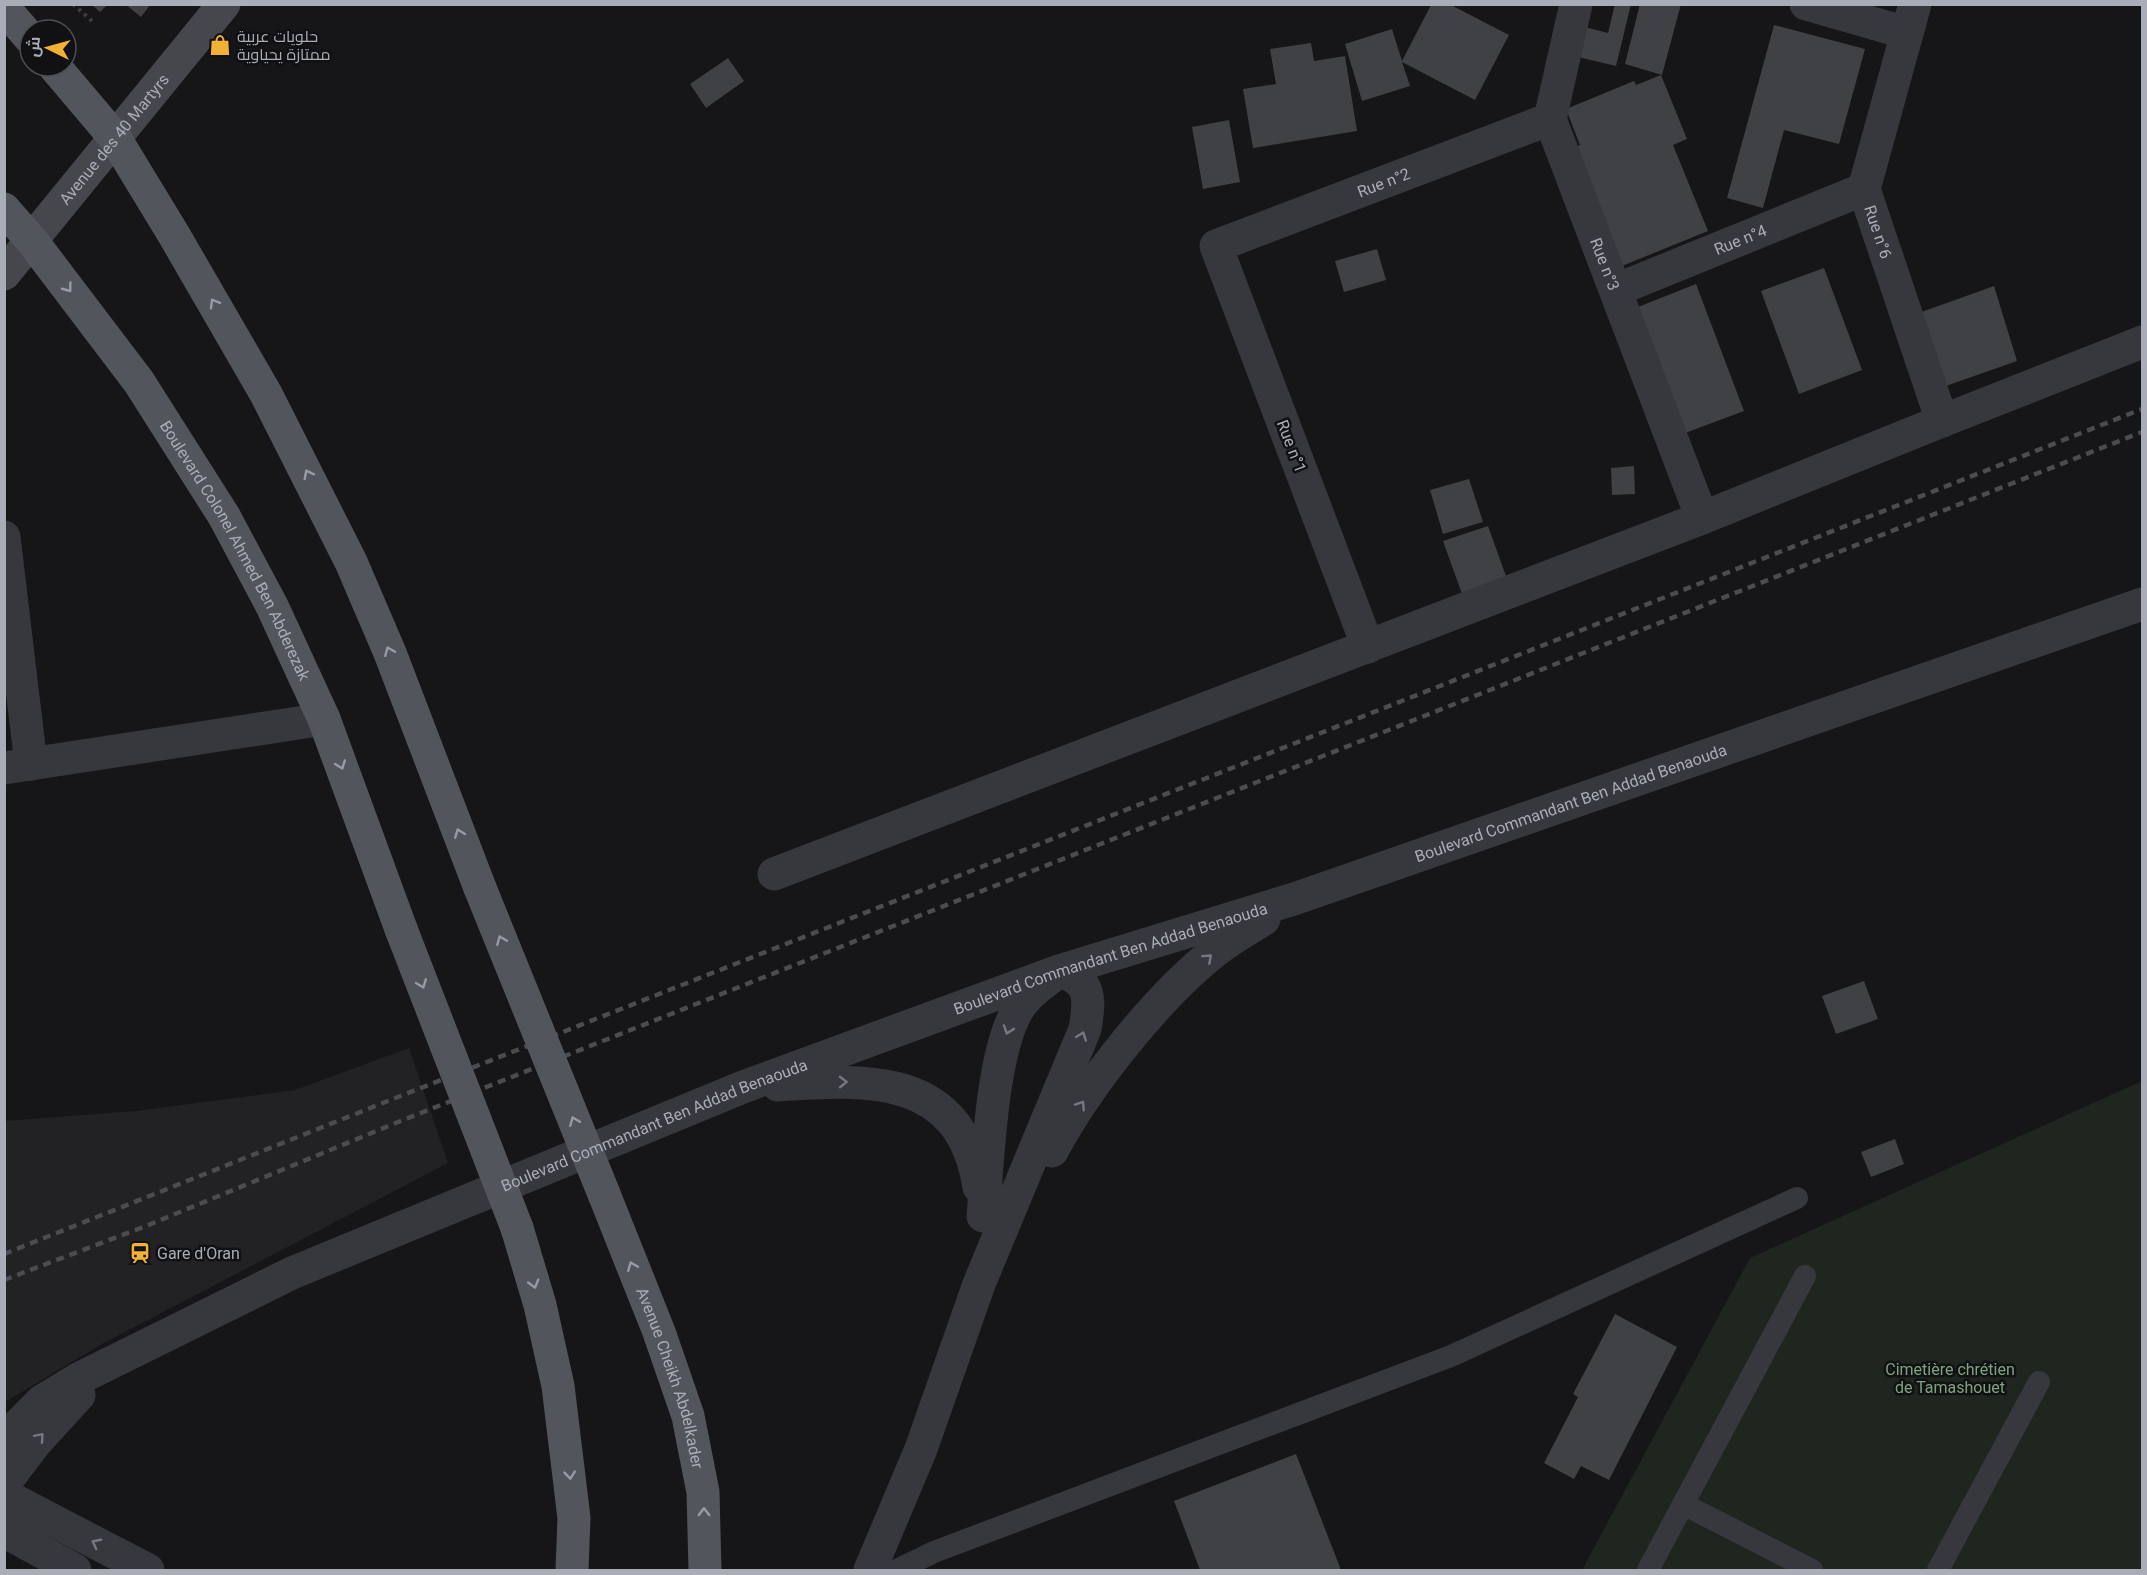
<svg xmlns="http://www.w3.org/2000/svg" width="2147" height="1575" viewBox="0 0 2147 1575" font-family="Roboto,Cairo,sans-serif">
<rect width="100%" height="100%" fill="#161618"/>
<path fill="#222225" d="M409 1048 448 1163 102 1344 5 1402V1121L136 1111 295 1090Z"/>
<path fill="#1e261f" d="M2142 1081V1570H1582L1750 1258Z"/>
<path fill="#404145" d="M91 4H108L100 12Z
M125 4H151L141 17Z
M1615 4H1631L1616 66 1574 56 1581 26 1608 33Z
M1640 4H1681L1662 75 1625 64Z
M1431 5H1451L1509 35 1475 100 1402 62 1410 86 1362 101 1345 44 1392 29 1402 61Z
M1774 25 1865 49 1839 144 1784 130 1763 208 1727 198Z
M1311 43 1314 61 1345 56 1357 131 1253 148 1243 89 1276 84 1270 49Z
M728 58 744 81 706 108 690 84Z
M1661 75 1687 139 1673 145 1708 231 1617 268 1568 150 1580 145 1566 109 1634 81 1636 85Z
M1229 120 1240 182 1203 189 1192 127Z
M1377 249 1386 280 1344 292 1335 261Z
M1824 268 1862 370 1799 394 1761 291Z
M1696 284 1744 411 1685 433 1638 307Z
M1994 286 2017 361 1940 388 1916 314Z
M1634 466 1635 494 1612 495 1611 468Z
M1469 479 1483 522 1443 534 1430 490Z
M1488 526 1507 579 1462 594 1443 541Z
M1864 981 1878 1019 1836 1034 1822 996Z
M1895 1139 1904 1164 1871 1177 1861 1152Z
M1615 1314 1677 1347 1609 1480 1581 1466 1574 1479 1544 1463 1578 1397 1573 1394Z
M1296 1454 1341 1570H1200L1174 1501Z"/>
<g fill="none" stroke-linecap="round" stroke-linejoin="round">
<path stroke="#3d3f44" stroke-width="4" stroke-dasharray="3 4.5" stroke-linecap="butt" d="M73 4 92 21"/>
<path stroke="#37383d" stroke-width="22" d="M1683 1504 1812 1570
M897 1570 934 1552 1451 1356 1797 1198
M1648 1570 1805 1276
M1938 1570 2039 1382"/>
<g stroke="#37383d" stroke-width="33">
<path id="s1" d="M1576 4 1550 119 1702 518"/>
<path d="M1806 4 1907 33"/>
<path id="s2" d="M1915 4 1864 189 1942 421"/>
<path id="s3" d="M1616 290 1864 189"/>
<path d="M4 537 31 764"/>
<path id="s4" d="M1368 647 1216 246 1550 119"/>
<path d="M4 768 324 719"/>
<path d="M774 874 1702 518 1942 421 2142 342"/>
</g>
<g stroke="#37383d" stroke-width="33">
<path d="M778 1085C869 1079 961 1073 979 1187"/>
<path d="M1052 1151C1088 1084 1158 995 1218 949 1232 938 1249 929 1264 919"/>
<path id="s5" d="M4 1439 42 1401 78 1379 292 1273 743 1087 1059 971 1294 899 2142 604"/>
<path d="M4 1484 36 1442 79 1395"/>
<path d="M4 1495 148 1570"/>
<path d="M4 1531 75 1570"/>
<path d="M870 1570 921 1449 979 1284 1085 1029C1090 999 1092 980 1059 971 1047 981 1033 989 1024 1001 991 1039 988 1164 983 1216"/>
</g>
<path stroke="#45474d" stroke-width="33" id="s6" d="M4 274 224 4"/>
<g stroke="#53555c" stroke-width="33">
<path d="M4 8 30 38"/>
<path d="M54 66 115 138 174 235 266 394 351 562 390 653 480 888"/>
<path id="s7" d="M4 209 32 241 139 382 224 516 272 606 324 719 401 929"/>
<path id="s8" d="M604 1194 659 1332 688 1416 703 1492 705 1570"/>
<path d="M517 1228 540 1305 558 1386 574 1518 572 1570"/>
</g>
<path stroke="#4a4c52" stroke-width="4.5" stroke-dasharray="8 6" stroke-linecap="butt" d="M4 1254 398 1097 2142 409
M4 1280 146 1226 403 1120 2142 432"/>
<path stroke="#53555c" stroke-width="33" d="M480 888 604 1194
M401 929 517 1228"/>
</g>
<defs><path id="oneway-chevron" d="M-2-3.5L2.5 0L-2 3.5" fill="none" stroke-width="1.6" stroke-linecap="round" stroke-linejoin="round" transform="scale(1.5)"/></defs>
<g stroke="#979ba6">
<use href="#oneway-chevron" transform="translate(68 288) rotate(53)"/>
<use href="#oneway-chevron" transform="translate(214 303) rotate(-120)"/>
<use href="#oneway-chevron" transform="translate(308 474) rotate(-117)"/>
<use href="#oneway-chevron" transform="translate(389 651) rotate(-112)"/>
<use href="#oneway-chevron" transform="translate(341 765) rotate(70)"/>
<use href="#oneway-chevron" transform="translate(459 833) rotate(-111)"/>
<use href="#oneway-chevron" transform="translate(501 940) rotate(-112)"/>
<use href="#oneway-chevron" transform="translate(422 984) rotate(69)"/>
<use href="#oneway-chevron" transform="translate(574 1121) rotate(-112)"/>
<use href="#oneway-chevron" transform="translate(632 1266) rotate(-112)"/>
<use href="#oneway-chevron" transform="translate(534 1284) rotate(74)"/>
<use href="#oneway-chevron" transform="translate(570 1475) rotate(84)"/>
<use href="#oneway-chevron" transform="translate(704 1512) rotate(-91)"/>
</g>
<g stroke="#757881">
<use href="#oneway-chevron" transform="translate(1208 958) rotate(-42)"/>
<use href="#oneway-chevron" transform="translate(1008 1030) rotate(109)"/>
<use href="#oneway-chevron" transform="translate(1082 1036) rotate(-69)"/>
<use href="#oneway-chevron" transform="translate(843 1082) rotate(-1)"/>
<use href="#oneway-chevron" transform="translate(1081 1105) rotate(-56)"/>
<use href="#oneway-chevron" transform="translate(40 1437) rotate(-49)"/>
<use href="#oneway-chevron" transform="translate(96 1543) rotate(-152)"/>
</g>
<defs>
<symbol id="shop-bare" viewBox="-9 -9 18 18"><path d="M-5-2.5h2.3a2.7 3.5 0 0 1 5.4 0H5L5.5 6h-11ZM-1.5-2.5h3a1.5 2.3 0 0 0-3 0Z" fill="#f2b134" stroke="#111113" stroke-width="2.5" paint-order="stroke"/></symbol>
<symbol id="station-bare" viewBox="-9 -9 18 18"><path d="M-3-6H3Q5-6 5-4V2Q5 4 3 4L4.5 6H3L1.5 4h-3L-3 6H-4.5L-3 4Q-5 4-5 2V-4Q-5-6-3-6ZM-3.5-4v3h7v-3ZM-3.5 1v1.5H-2V1ZM2 1v1.5H3.5V1Z" fill="#f2b134" stroke="#111113" stroke-width="2.5" paint-order="stroke"/></symbol>
</defs>
<g fill-rule="evenodd">
<use href="#shop-bare" x="205" y="30" width="30" height="30"/>
<use href="#station-bare" x="125" y="1238" width="30" height="30"/>
</g>
<g text-anchor="middle" stroke-width="5" stroke-linejoin="round" paint-order="stroke">
<g font-size="16" fill="#a8adb8" stroke="#111113" text-anchor="start">
<text x="237" y="42">حلويات عربية<tspan x="237" dy="18">ممتازة يحياوية</tspan></text>
<text x="157" y="1259">Gare d'Oran</text>
</g>
<g font-size="16" fill="#a8adb8" stroke="#111113">
<text dy="6" stroke="none"><textPath href="#s6" startOffset="174">Avenue des 40 Martyrs</textPath></text>
<text dy="6" stroke="none"><textPath href="#s4" startOffset="608">Rue n°2</textPath></text>
<text dy="6" stroke="none"><textPath href="#s2" startOffset="237">Rue n°6</textPath></text>
<text dy="6" stroke="none"><textPath href="#s3" startOffset="134">Rue n°4</textPath></text>
<text dy="6" stroke="none"><textPath href="#s1" startOffset="273">Rue n°3</textPath></text>
<text transform="translate(1292 446) rotate(69)" y="6">Rue n°1</text>
<text dy="6" stroke="none"><textPath href="#s7" startOffset="414">Boulevard Colonel Ahmed Ben Abderezak</textPath></text>
<text dy="6" stroke="none"><textPath href="#s5" startOffset="1698">Boulevard Commandant Ben Addad Benaouda</textPath></text>
<text dy="6" stroke="none"><textPath href="#s5" startOffset="1212">Boulevard Commandant Ben Addad Benaouda</textPath></text>
<text dy="6" stroke="none"><textPath href="#s5" startOffset="726">Boulevard Commandant Ben Addad Benaouda</textPath></text>
<text dy="6" stroke="none"><textPath href="#s8" startOffset="196">Avenue Cheikh Abdelkader</textPath></text>
</g>
<g font-size="16" fill="#7fa381" stroke="#111113">
<text x="1950" y="1375">Cimetière chrétien<tspan x="1950" dy="18">de Tamashouet</tspan></text>
</g>
</g>
<rect width="2147" height="1575" fill="none" stroke="#a8adb8" stroke-width="12"/>
<g transform="translate(48 48) rotate(275)"><circle r="28" fill="#111113" stroke="#4d4f55" stroke-width="1.5"/>
<path d="M0-4.5L10 22L0 15L-10 22Z" fill="#f2b134"/>
<text y="-9" font-size="16" font-weight="bold" text-anchor="middle" fill="#a8adb8">ش</text>
</g>
</svg>
